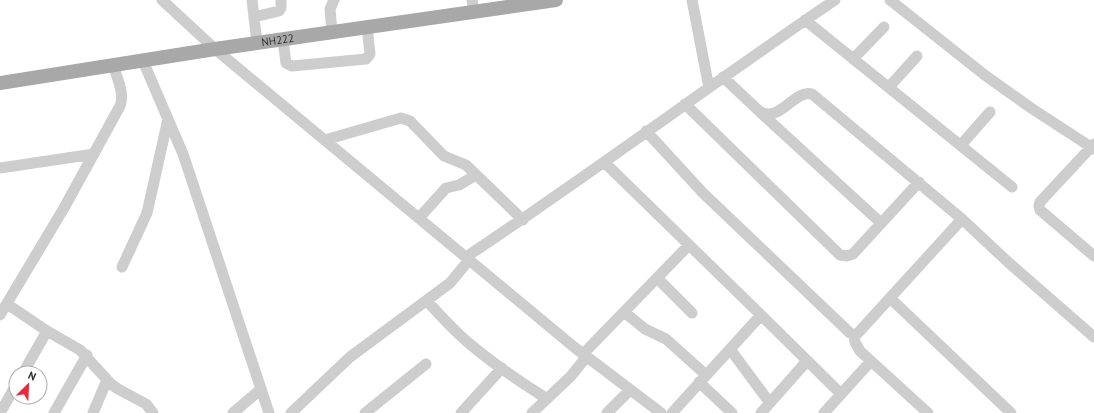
<svg xmlns="http://www.w3.org/2000/svg" width="1094" height="413" viewBox="0 0 1094 413" font-family="'PT Sans',sans-serif">
<rect width="100%" height="100%" fill="#fff"/>
<g fill="none" stroke-linecap="round" stroke-linejoin="round">
<path stroke="#cdcdcd" stroke-width="11" d="M162 0 215 49 574 347 661 413
M252 0 257 43
M472 0 474 12
M692 0 709 88
M890 0 986 76 1031 108 1094 149
M254 17 279 11 281 8V0
M805 20 1012 187
M332 32 330 9 334 0
M283 40 286 63 292 66 366 59 370 54 367 27
M853 59 884 27
M143 61 183 154 269 413
M723 77 758 110C778 126 794 89 812 94L962 219 1008 262 1094 337
M889 87 917 56
M685 104 840 255 847 256 853 254 919 182
M760 112 881 223
M646 131 703 193 850 333 854 334 858 333 962 219
M325 140 401 118 410 121 444 156 466 165 523 220
M1094 144 1040 202 1039 206 1040 210 1094 256
M961 145 990 112
M604 162 761 315 841 394
M0 168 94 154
M419 218 446 188 459 185 476 175
M466 257C591 174 711 84 835 0
M122 267 147 213 168 119
M657 278 692 313
M890 298 1011 413
M427 301C441 316 454 331 470 344 494 365 521 382 547 399
M7 304 47 331 80 350 111 384 118 389 146 404 153 413
M624 312 645 329 666 339 706 375
M0 315 64 208 120 106C125 94 117 78 113 65
M854 334 855 342 860 351 928 413
M730 349 770 403
M583 354 689 245
M23 373 47 331
M699 382 732 413
M0 413 16 385
M54 413 87 355
M93 413 107 380
M233 413 261 389
M291 413 350 357 450 283 469 260
M365 413 426 364
M461 413 502 368
M532 413 571 376 587 356
M607 413 630 390
M672 413 761 315
M761 413 807 361
M824 413 871 361"/>
<path stroke="#a8a8a8" stroke-width="14" id="s1" d="M0 83 215 49 556 0"/>
</g>
<g text-anchor="middle" stroke-width="4" stroke-linejoin="round" paint-order="stroke">
<g font-size="11" fill="#303030" stroke="#fff">
<text dy="4" stroke="none"><textPath href="#s1" startOffset="281">NH222</textPath></text>
</g>
</g>
<g transform="translate(28 385) rotate(24)"><circle r="19" fill="#ffffff" stroke="#acacac"/>
<path d="M0-3L7 15L0 10L-7 15Z" fill="#f32537"/>
<text y="-6" font-size="11" font-weight="bold" text-anchor="middle" fill="#303030">N</text>
</g>
</svg>
